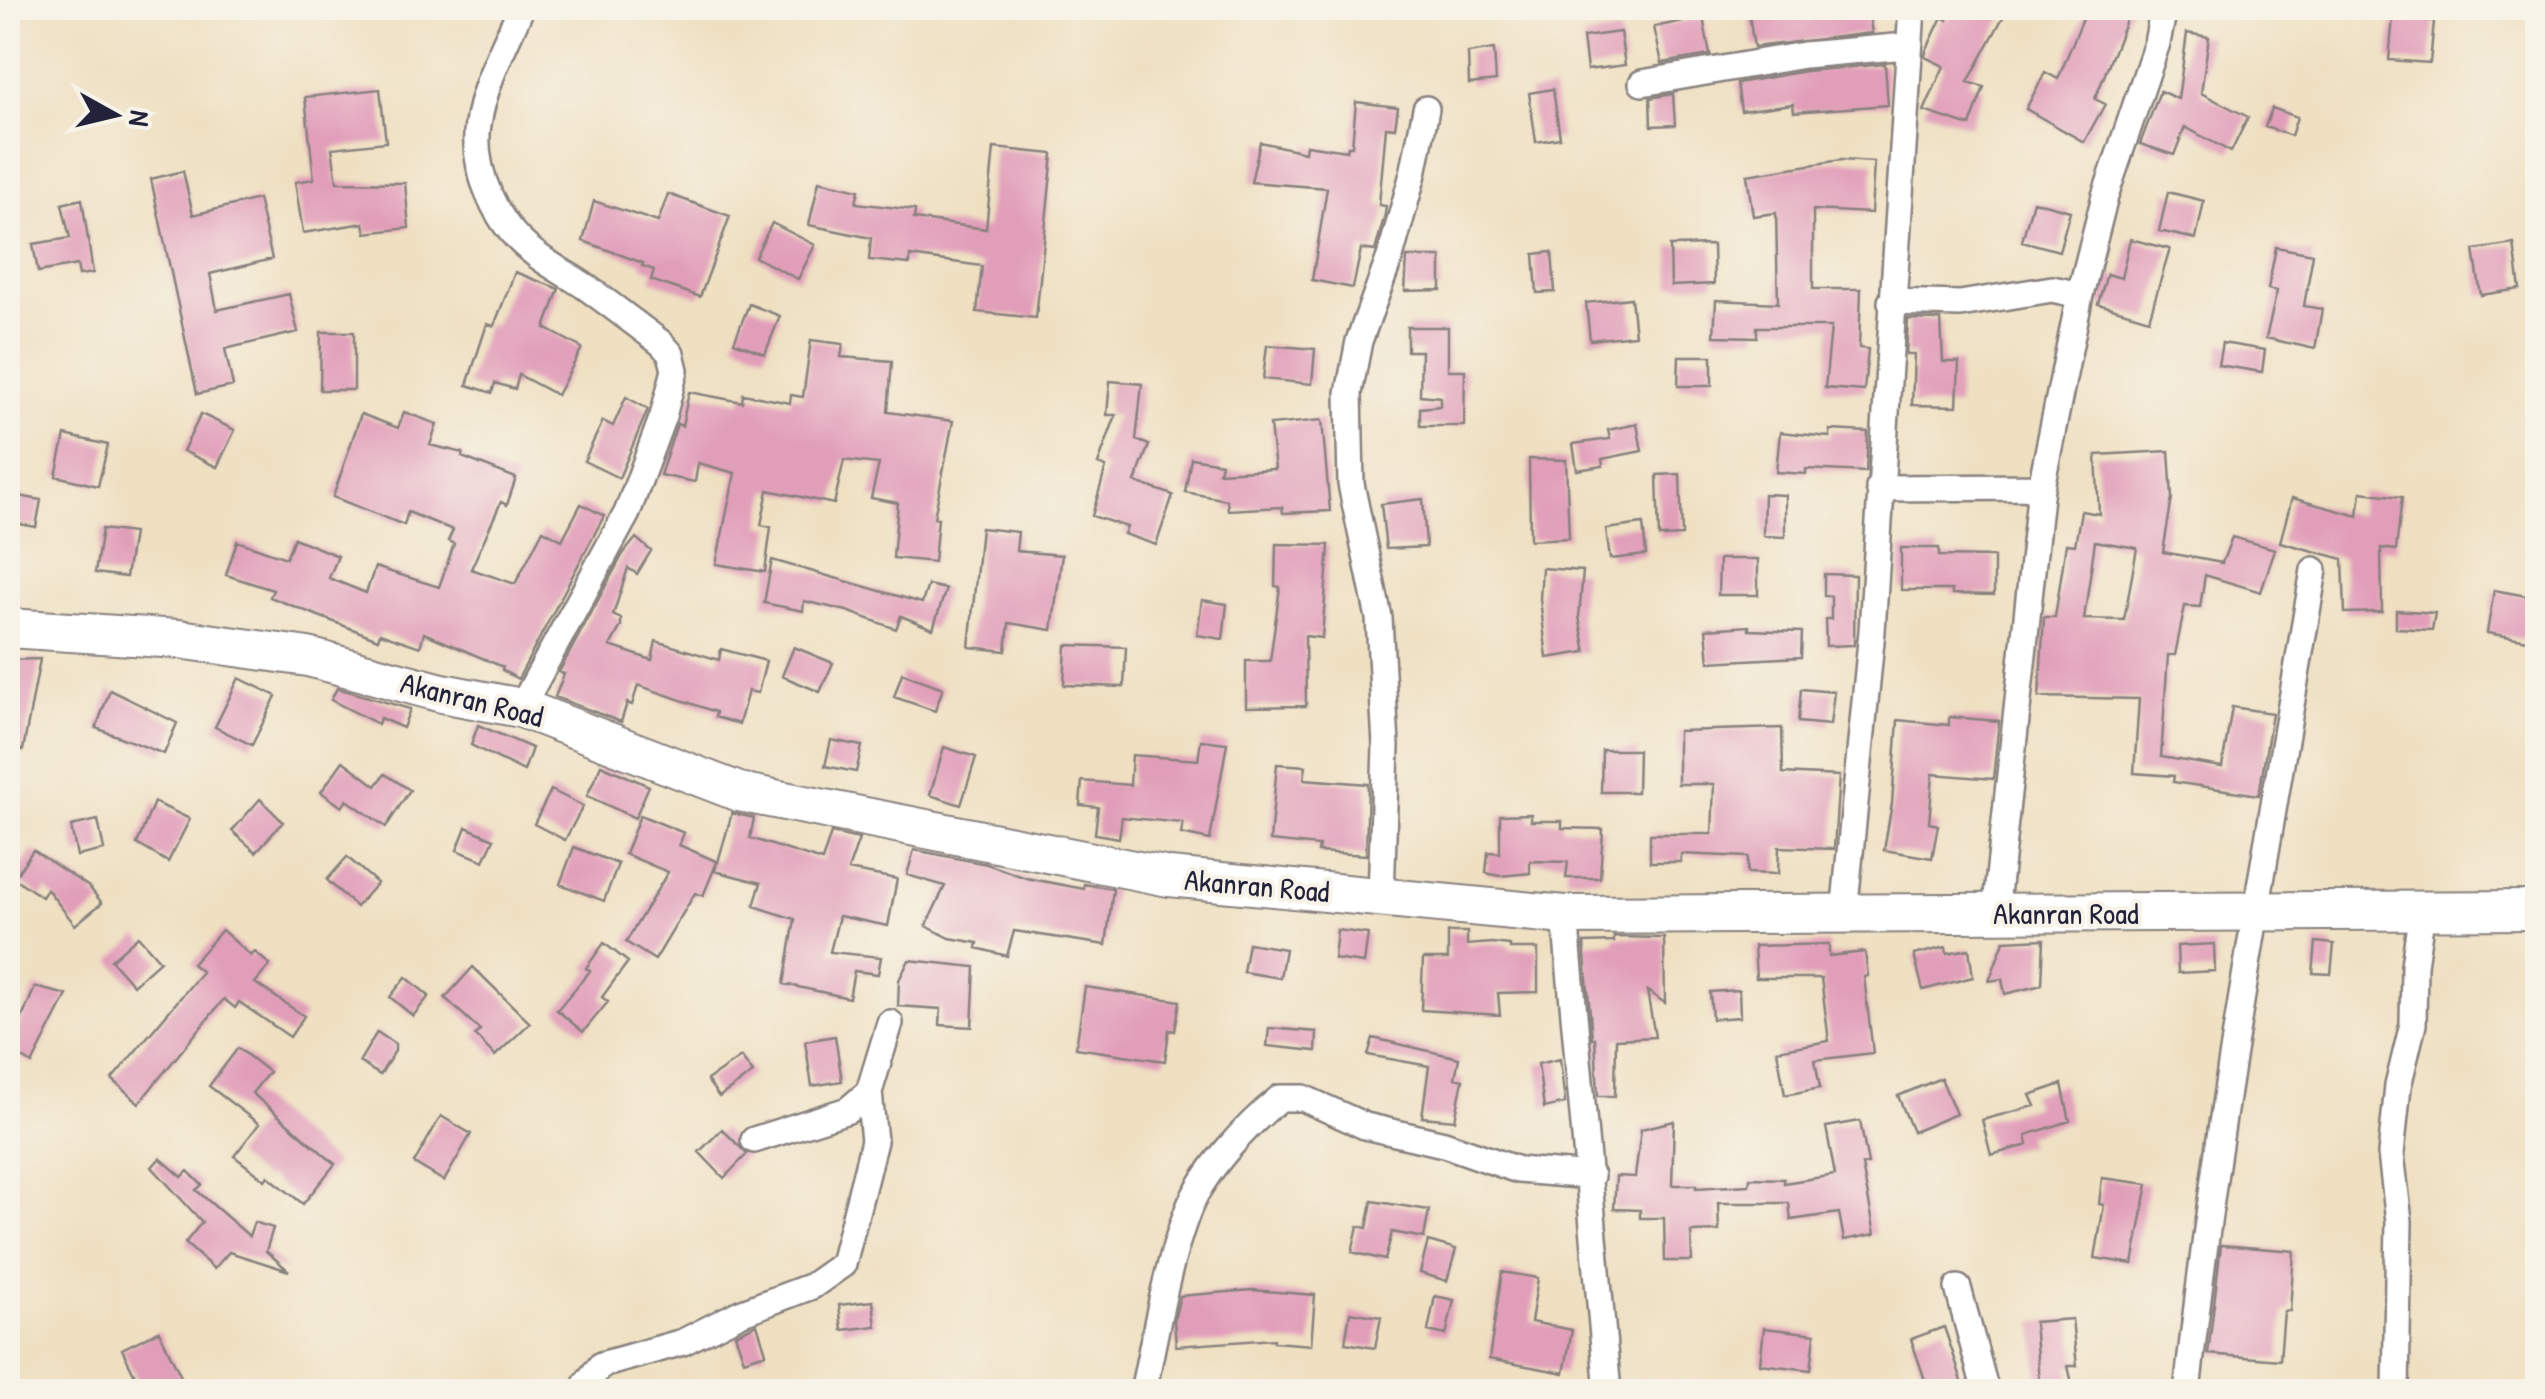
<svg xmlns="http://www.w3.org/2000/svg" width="2545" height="1399" viewBox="0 0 2545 1399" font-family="'Patrick Hand',sans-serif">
<rect width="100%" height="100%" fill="#f7f3e8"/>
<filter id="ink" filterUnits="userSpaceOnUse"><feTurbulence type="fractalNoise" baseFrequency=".01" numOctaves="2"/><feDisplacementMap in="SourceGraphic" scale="20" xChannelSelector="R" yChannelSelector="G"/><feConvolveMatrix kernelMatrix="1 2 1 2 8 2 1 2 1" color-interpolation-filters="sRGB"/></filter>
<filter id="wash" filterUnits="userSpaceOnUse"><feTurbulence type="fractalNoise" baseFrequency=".0048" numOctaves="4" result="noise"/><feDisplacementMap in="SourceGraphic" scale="40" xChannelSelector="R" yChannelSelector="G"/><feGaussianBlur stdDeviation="2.25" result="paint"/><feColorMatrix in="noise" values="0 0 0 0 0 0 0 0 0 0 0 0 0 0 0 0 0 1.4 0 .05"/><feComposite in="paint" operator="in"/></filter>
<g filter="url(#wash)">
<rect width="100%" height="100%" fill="#efe0c2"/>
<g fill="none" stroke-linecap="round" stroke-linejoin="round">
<path stroke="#66b7e1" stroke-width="8" d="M8 11 29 8"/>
</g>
<g id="blocks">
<path fill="#e19eb9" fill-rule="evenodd" d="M1748 8H1868L1872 33 1754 47Z
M1952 8H2008L1968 82 1984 87 1970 126 1924 111 1944 66 1925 57 1926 51 1942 17 1947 20Z
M2087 8H2131L2095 99 2105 104 2084 142 2026 109 2045 72 2058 79Z
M1703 17 1710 55 1662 63 1654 27Z
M2393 17 2434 21 2430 63 2389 60Z
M1620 32 1625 65 1587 70 1583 37Z
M2187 33 2209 37 2201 93 2248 117 2231 152 2185 127 2174 155 2140 144 2160 91 2178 99Z
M1494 49 1496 81 1469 84 1468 53Z
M1885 64 1888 105 1794 112 1793 104 1741 111 1737 83 1806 71Z
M380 89 386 142 332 148 337 182 405 183 409 228 366 233 364 223 303 233 295 182 314 179 305 97Z
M1553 89 1560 138 1536 142 1529 93Z
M1673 94 1675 125 1651 126 1650 98Z
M1356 102 1398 107 1395 128 1386 127 1379 205 1386 206 1385 214 1375 251 1361 249 1353 288 1312 280 1327 188 1251 182 1260 142 1305 152 1306 145 1347 151 1348 146H1352Z
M2272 108 2297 117 2291 136 2265 127Z
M994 148 1053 154 1036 318 977 312 982 266 910 256V264L869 260 871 238 809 225 819 181 859 190 856 203 915 210 914 219 986 229Z
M1841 160 1874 162 1871 213 1813 210V289H1861L1859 348 1868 349 1864 391 1825 388 1831 327H1757V337L1714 336 1716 300 1778 303 1776 213 1753 216 1747 175Z
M183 171 193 215 258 199 272 259 210 274 217 310 289 294 298 332 225 349 233 386 197 394 151 179Z
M2168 192 2204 201 2196 239 2159 231Z
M668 194 730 216 700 297 651 280 654 270 642 266 643 263 583 241 594 201 658 222Z
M82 199 93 273 79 275 77 265 38 272 33 244 70 238 62 204Z
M2033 201 2070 211 2059 251 2022 241Z
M772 223 815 245 798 279 755 257Z
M2130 239 2170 249 2149 319 2098 304 2107 274 2121 278Z
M2514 244 2520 289 2481 295 2474 250Z
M1713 245 1714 284 1671 286 1670 246Z
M2276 247 2313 254 2304 306 2322 309 2315 349 2266 338 2277 291 2268 289Z
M1552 252 1555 292 1537 293 1534 254Z
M1407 257H1441V290L1405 291Z
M515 272 559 289 545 328 582 348 557 395 519 375 515 389 495 383 492 393 467 385 487 324 494 326Z
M1631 298 1635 335 1590 340 1586 303Z
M749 304 780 316 765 354 734 342Z
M1908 319 1941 320 1943 362H1959L1957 406 1912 405 1914 354H1906Z
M1407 327H1448V370H1465L1464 426H1420V408L1440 406V397L1420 395 1421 351H1407Z
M321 332H354V390H320Z
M811 340 843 344 841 357 892 361 888 412 953 421 934 518H938L934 562 893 558 898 503 871 498 879 464 844 460 834 504 768 490 761 525 771 527 765 572 716 564 735 473 698 463 695 482 660 475 677 424 682 426 689 392 742 402 743 394 790 403 791 395 803 397Z
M2222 343 2265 350 2262 372 2218 365Z
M1267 345 1315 349 1312 384 1263 379Z
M1679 356H1712V386H1678Z
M1110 381 1142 384 1136 440 1149 445 1135 482 1173 495 1156 545 1124 534 1127 527 1092 516 1106 467 1098 464 1116 415H1107Z
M626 397 648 409 619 478 584 461 603 421 613 426Z
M404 412 437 424 430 445 463 453 462 457 516 478 507 505 501 502 471 569 515 584 543 530 562 540 581 504 604 516 518 679 502 670 503 667 424 633 420 647 380 633 378 639 270 597 273 590 226 575 237 541 286 558 294 538 338 556 329 578 366 593 375 567 439 587 454 544 448 541 453 530 408 512 404 525 333 497 361 414 398 428Z
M201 414 235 430 217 467 183 451Z
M1322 420 1330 511 1283 513 1282 507 1228 510 1227 500 1185 492 1191 458 1221 463 1219 472 1275 469 1270 425Z
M1637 424 1642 451 1602 459 1603 466 1577 470 1573 444 1610 439 1608 430Z
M1830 430 1868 432 1866 472 1806 469V474L1776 472 1780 432 1830 437Z
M65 435 108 445 98 486 56 476Z
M2169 451 2172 498 2163 552 2222 563 2232 537 2275 549 2261 592 2205 575 2200 607 2185 606 2175 655H2168L2161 757 2222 767 2232 707 2272 713 2259 795 2173 782 2174 776 2134 773 2139 699 2039 697 2044 617H2055L2066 544 2075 545 2081 511 2099 514 2096 455ZM2095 541 2137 548 2124 620 2084 619Z
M1529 459 1566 460 1569 538 1530 540Z
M1680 474 1682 536 1659 537 1657 475Z
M2361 492 2402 497 2396 550 2381 548 2382 612 2345 613 2343 559 2280 542 2292 498 2358 516Z
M8 494 41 500 36 527 8 522Z
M1764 494 1785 495V537L1763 536Z
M1423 499 1426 547 1386 549 1381 504Z
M1643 524 1646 555 1610 559 1606 529Z
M981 528 1018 532 1016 551 1062 555 1052 630 1009 623 1006 651 969 647Z
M102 529 133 533 126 577 95 573Z
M636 538 651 551 637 574 628 568 613 615 621 619V626L610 646 652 660 656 641 719 660 721 649 766 661 758 693 748 691 739 724 715 717 716 712 638 685 632 705 627 703 621 722 555 697 564 674 559 672 623 554Z
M1276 544 1329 545 1322 638 1305 636 1306 706 1246 707V661H1270L1280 587 1275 586Z
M1901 548H1939V556L1994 557V595L1952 594V590H1901Z
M1719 559H1758V595H1718Z
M772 560 922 603 928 585 946 589 933 629 901 616 896 629 847 611 804 601 803 611 764 603Z
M1542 568 1583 571 1579 617 1586 652 1547 658 1540 599Z
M1824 574 1855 575 1854 645 1826 646 1825 619H1831V596H1824Z
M2494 590 2538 598 2534 641 2487 633Z
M1202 600 1227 604 1223 639 1197 635Z
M2396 610 2435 613 2432 630 2396 628Z
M1749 626V630L1802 632 1801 657 1709 662 1706 629Z
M1066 645 1126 647 1124 687 1064 685Z
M794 647 833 663 820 692 782 676Z
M40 659 23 750 8 748V660Z
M902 673 943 688 935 711 894 697Z
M239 678 276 696 252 745 215 727Z
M337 688 410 709 403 728 380 718 378 724 331 700Z
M1801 689 1834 692 1830 725 1798 722Z
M110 690 177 723 164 754 96 728Z
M1949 717 1999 721 1993 779 1933 774 1929 823 1938 825 1932 858 1884 850 1892 803 1898 720 1949 725Z
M478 725 532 748 524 771 471 745Z
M1782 728 1783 773 1839 776 1834 849 1779 847 1778 874 1747 873 1748 857 1681 854V862H1650V834H1712L1714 784H1678V731Z
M831 740 862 746 856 772 825 766Z
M1201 740 1227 743 1210 840 1181 834 1183 823 1122 817 1119 838 1095 834 1098 807 1080 805 1082 781 1130 785 1132 755 1198 760Z
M944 747 976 757 961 805 930 795Z
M1602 750H1638L1637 792H1601Z
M343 761 376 786 385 774 410 790 386 827 347 800 342 807 321 792Z
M1277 764 1306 766 1304 779 1368 784 1366 855 1318 852 1319 846 1270 841Z
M601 765 649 786 635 818 587 796Z
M551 790 583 806 565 840 534 824Z
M260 799 283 822 256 852 232 831Z
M154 802 190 819 168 862 137 844Z
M732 813 754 818 750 838 822 861 831 833 859 839 848 870 897 879 888 926 839 916 830 952 881 957 878 974 854 971 849 998 784 984 795 919 754 906 761 883 715 871 717 862 703 896 695 893 655 960 626 942 668 872 625 854 640 815 684 833 679 845 718 862Z
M1531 814V821H1562V828L1603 829 1600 878H1566L1568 862 1530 861V873L1500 876 1486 873 1488 852 1500 853V815Z
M98 820 104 850 77 856 71 826Z
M466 827 494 839 484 861 457 850Z
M574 847 618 864 604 901 560 884Z
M33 850 89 887 102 903 75 925 47 889 42 897 14 878Z
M914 850 987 864 1026 878 1084 889V884L1113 889 1106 945 1014 931 1007 956 977 948 978 943 950 938 926 926 945 886 907 875Z
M347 857 377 883 356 907 327 880Z
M222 930 251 956 255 952 270 965 255 983 304 1016 290 1037 239 1002 235 1008 224 999 139 1103 112 1079 202 972 192 964Z
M1337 930 1368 934 1364 963 1334 959Z
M1448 932H1467V945L1492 943 1510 945V949H1538V992L1498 993 1500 1015 1421 1010 1423 959H1448Z
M138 936 160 961 133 985 111 960Z
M1614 937 1664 938 1665 1003 1647 991 1655 1037 1616 1039 1615 1096H1598L1595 1038H1592L1584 943 1614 942Z
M2044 939 2042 984 2038 986 2005 994 2002 979 1989 981 2004 941Z
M2316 942 2334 944 2331 974 2313 973Z
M604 943 628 962 602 997 608 1002 583 1032 557 1010 590 971 586 968Z
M1248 943 1285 949 1280 978 1243 972Z
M1829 944V956L1865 952 1868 976 1864 977 1873 1053 1815 1060 1820 1088 1785 1095 1777 1050 1829 1041 1821 978H1756L1754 946Z
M2214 944 2215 971 2178 973 2177 946Z
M1946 947 1947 953 1969 949 1973 977 1923 990 1914 955Z
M909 960 975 967 972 1027 940 1025 941 1009 898 1006 899 980Z
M473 967 530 1023 495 1056 475 1035 480 1030 445 998Z
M406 977 429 996 413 1016 390 997Z
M35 987 67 995 32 1064 9 1049Z
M1085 987 1180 1001 1175 1031 1169 1030 1165 1061 1076 1048Z
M1739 990 1740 1017 1712 1019 1710 992Z
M1269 1028 1317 1032 1316 1051 1267 1046Z
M377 1032 395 1044V1051L380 1075 359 1062Z
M835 1036 842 1081 812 1086 805 1041Z
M1373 1038 1459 1058 1455 1078 1463 1080 1455 1120 1422 1117 1429 1066 1368 1055Z
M238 1048 269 1072 252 1093 335 1164 303 1204 268 1176 265 1180 234 1156 259 1124 209 1086Z
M741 1057 753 1073 719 1097 707 1080Z
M1560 1059 1565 1103 1544 1108 1538 1064Z
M1941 1078 1956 1114 1913 1132 1898 1096Z
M2062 1084 2070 1121 2026 1135 2028 1145 1991 1155 1982 1120 2035 1106 2030 1095Z
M441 1116 471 1134 444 1181 414 1163Z
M1674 1121 1672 1185H1696V1188L1749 1185 1750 1178 1784 1179V1183L1835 1175 1826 1127 1860 1121 1868 1164 1862 1165 1875 1234 1844 1240 1839 1213 1791 1220 1789 1203H1718L1719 1231 1691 1232 1692 1261H1665L1664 1218H1640V1210L1614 1209 1616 1176 1635 1177 1641 1129Z
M722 1129 747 1154 724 1178 699 1152Z
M160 1158 182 1177 188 1171 202 1185 196 1190 249 1236 254 1222 273 1228 266 1251 289 1271 229 1252 214 1269 185 1243 202 1222 152 1167Z
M2102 1178 2148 1184 2133 1264 2095 1258 2104 1205 2099 1204Z
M1372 1201 1429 1210 1424 1238 1392 1232 1385 1260 1352 1252 1358 1226 1367 1228Z
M1428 1241 1456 1249 1447 1281 1420 1273Z
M2221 1245 2294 1251 2290 1311H2284L2280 1360 2208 1354Z
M1502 1272 1538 1278 1531 1322 1572 1330 1564 1373 1489 1359Z
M1252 1290 1315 1295 1311 1345 1274 1342V1339L1176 1346 1174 1320 1180 1296Z
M1435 1296 1454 1300 1446 1335 1428 1331Z
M873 1301 876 1326 842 1330 839 1305Z
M1350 1312 1381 1317 1375 1348 1345 1343Z
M2072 1319 2077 1366H2068L2074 1392H2040L2034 1322Z
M757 1324 766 1353 744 1360 735 1334Z
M1944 1327 1957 1365 1965 1392H1929L1911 1339Z
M1764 1328 1815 1334 1811 1370 1760 1364Z
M159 1331 185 1385 171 1392H143L122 1349Z"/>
</g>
</g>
<g filter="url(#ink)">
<use href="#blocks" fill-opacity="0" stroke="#88817e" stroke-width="2.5"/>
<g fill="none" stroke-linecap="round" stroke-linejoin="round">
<defs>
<path id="minor" d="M521 8C505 45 484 83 478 124 471 170 497 226 534 253 550 266 569 275 586 287 611 305 636 324 661 343L671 354 675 370 663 416 627 513 521 708
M1642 83 1804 55 1907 46
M1891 302 1960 304 2052 289 2080 295
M1879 488 2041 487
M1381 897 1386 746 1379 618 1351 484 1349 393 1359 341 1390 257 1413 174 1426 109
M1844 914 1872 631 1912 8
M1995 914 2041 487 2080 295 2105 196 2157 43 2164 8
M1565 915 1608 1392
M754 1140 848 1110 869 1092
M1958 1288 1986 1392
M1145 1382C1157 1325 1167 1265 1188 1210 1204 1170 1247 1125 1280 1098H1303L1365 1126 1444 1144 1518 1170 1591 1176
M585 1392 586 1384 601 1365 683 1342 740 1313 812 1286 843 1264 874 1141 869 1092 890 1023
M2187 1392C2217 1116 2268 844 2314 570
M2396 1392 2399 1221 2391 1154 2398 1086 2413 1024 2414 965 2422 911"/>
<path id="secondary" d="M8 628 179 639 308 657 442 693 521 708 739 792 1169 877 1565 915 2538 910"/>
</defs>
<use href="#minor" stroke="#88817e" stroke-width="30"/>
<use href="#secondary" stroke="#88817e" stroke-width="42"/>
<use href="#minor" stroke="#fff" stroke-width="25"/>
<use href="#secondary" stroke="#fff" stroke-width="38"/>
</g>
</g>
<g text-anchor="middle" stroke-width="8" stroke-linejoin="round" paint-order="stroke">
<g font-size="30" fill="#22223b" stroke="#f7f3e8">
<text transform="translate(472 700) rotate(14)" y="10">Akanran Road</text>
<text transform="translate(1257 886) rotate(5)" y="10">Akanran Road</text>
<text x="2066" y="924">Akanran Road</text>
</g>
</g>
<rect width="2545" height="1399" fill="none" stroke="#f7f3e8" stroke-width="40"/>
<g transform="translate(115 115) rotate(98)" stroke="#f7f3e8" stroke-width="8" paint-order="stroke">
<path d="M0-8L18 38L0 25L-18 38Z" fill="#22223b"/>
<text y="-15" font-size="28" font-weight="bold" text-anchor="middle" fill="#22223b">N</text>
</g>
</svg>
